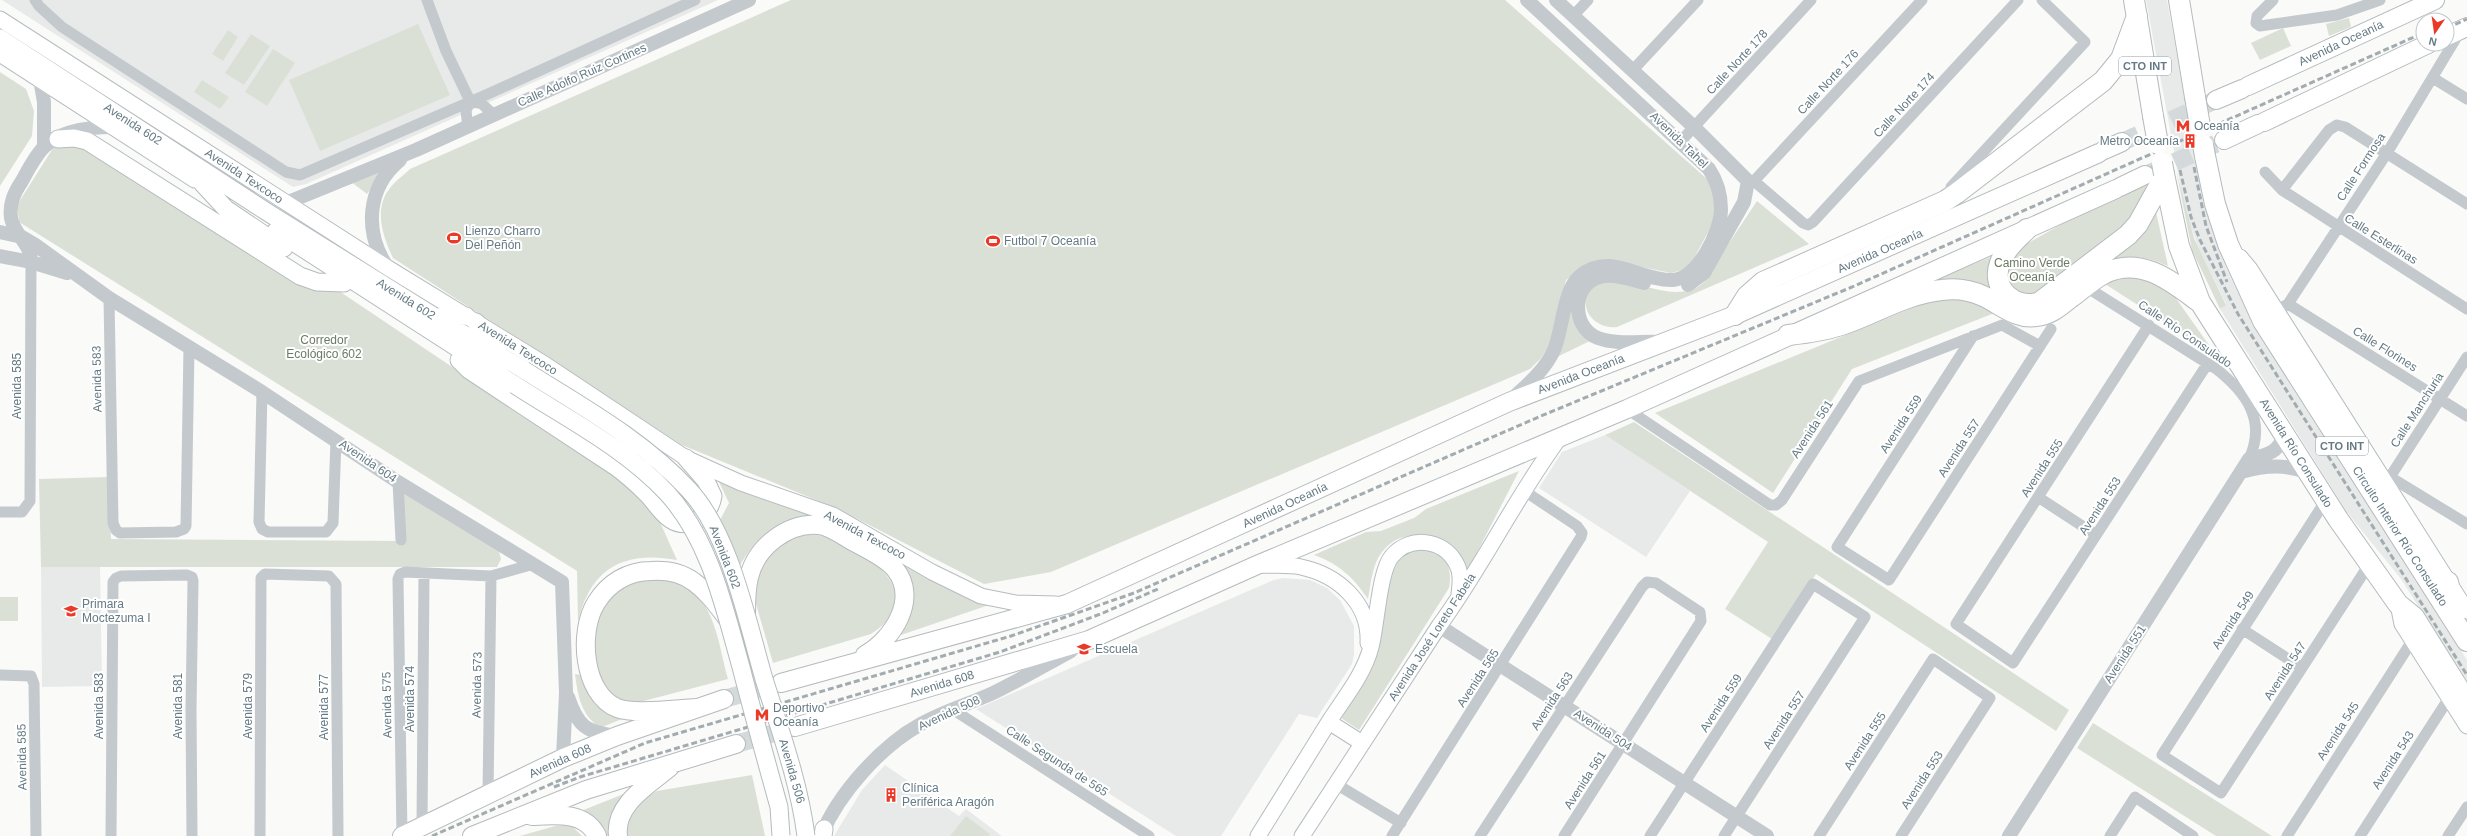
<svg xmlns="http://www.w3.org/2000/svg" width="2467" height="836" viewBox="0 0 2467 836" font-family="Arial,sans-serif">
<rect width="100%" height="100%" fill="#fafaf8"/>
<path fill="#e8eae9" d="M2 0H718L306 184 293 187Z
M2146 0H2167L2203 200 2226 267 2240 297 2287 376 2467 660V683L2401 579 2346 511 2220 309 2226 304 2199 249 2185 210Z
M1605 435 1690 491 1646 557 1539 488 1562 452Z
M41 567H100L102 686 42 687Z
M1283 578 1310 580 1327 588 1340 600 1354 626V655L1352 664 1317 718 1299 714 1221 836H1176L976 709 1274 580Z
M885 765 959 816 966 809 1002 836H834L862 790Z"/>
<path fill="#dbe0d7" d="M791 0H1505L1707 179 1713 190 1716 207 1713 223 1691 264 1682 270 1671 273 1612 261 1588 264 1566 280 1552 342 1541 358 1530 369 1051 572 984 584 838 509 682 445 393 258C383 237 373 209 390 188 395 181 404 175 410 169Z
M2349 18 2351 27 2329 36 2326 24Z
M418 24 450 95 320 151 289 80Z
M2283 28 2291 46 2260 60 2251 43Z
M228 30 238 37 223 61 212 54Z
M251 34 270 46 244 85 225 73Z
M273 49 295 63 267 106 245 92Z
M0 72 26 89 34 111 32 136 0 186Z
M202 80 229 97 220 109 194 92Z
M77 141 311 290 333 287 631 487 659 520 677 560C623 550 590 569 578 622L577 571 19 222 17 205 55 145Z
M388 165 367 194 350 181Z
M2176 170 2194 238 2226 305 2220 309 2192 250Z
M2147 181 2145 194 2132 222 2041 293 2029 297 2012 289 2006 279 2012 252 2078 215Z
M1757 201 1809 244 1617 327C1592 330 1574 303 1595 285 1617 265 1672 310 1703 283 1708 278 1712 269 1716 262 1730 242 1743 222 1757 201Z
M2156 212 2168 266C2143 255 2129 254 2103 263Z
M1993 256V290C1970 277 1947 279 1923 285Z
M2125 277 2150 279 2175 297 2216 355 2105 284 2114 279Z
M1960 296 1997 312 1852 369 1773 493 1655 413 1936 298Z
M1571 302 1594 339 1555 358Z
M1634 422 2069 710 2056 731 1816 574 1772 639 1725 609 1768 542 1605 435Z
M1519 471 1468 570C1452 540 1406 520 1382 552 1372 565 1371 583 1368 599 1353 577 1339 564 1314 555L1366 532 1381 531 1414 518 1426 509Z
M109 477 111 539 404 541 403 490 499 551 501 559 497 567H41L39 479Z
M719 482 828 519C782 526 765 523 740 565L720 520 729 503Z
M800 535C811 535 823 534 833 538 873 556 930 597 871 634L773 663 754 597 759 570 774 548Z
M1415 548C1440 552 1454 559 1449 588L1359 730 1341 718 1368 674 1392 568 1397 559Z
M890 556 989 605 895 637 905 623Z
M651 577C660 579 672 579 681 583 715 599 719 647 728 679L636 703 618 700 599 682 593 643 598 612 615 591 624 585Z
M0 597H18V621H0Z
M575 674 581 675 622 719 600 728C581 714 578 697 575 674Z
M2093 723 2272 836H2216L2077 748Z
M752 775 765 836H624L625 822 640 801 657 791Z
M626 793 611 836H603L576 813Z
M966 816 990 834 989 836H950Z
M565 825 573 827 582 836H520L555 826Z"/>
<g fill="none" stroke-linecap="round" stroke-linejoin="round">
<path stroke="#d4dadb" stroke-width="18" stroke-dasharray="18 9" stroke-linecap="butt" d="M2122 142 2216 100
M2150 173 2224 140
M724 699 781 683
M736 744 795 727"/>
<defs>
<path id="secondary" d="M0 19 388 268 546 365 686 458 741 483 833 515 932 572 981 596 1016 603 1056 604
M2240 257 2250 269 2467 611
M1258 565C1272 566 1288 564 1301 567 1338 575 1370 603 1368 643
M2398 604 2402 624 2467 726
M1329 722 1362 743
M1258 836C1282 797 1306 759 1330 720 1345 697 1364 674 1371 647 1377 625 1379 571 1392 556 1410 535 1443 539 1456 563 1462 573 1460 584 1459 595
M1302 836 1439 626C1483 566 1515 498 1560 437"/>
<path id="primary" d="M0 38 267 212 435 317 524 370
M0 53 195 179
M58 139 74 138 87 141 300 276 317 282 344 283
M202 183 226 209 284 248
M276 231 515 385
M435 317 466 316
M476 322 498 348
M459 360 469 370 616 467C627 475 637 484 647 494 654 501 661 513 670 519 689 532 710 516 713 496L706 481 686 458
M823 836 824 829"/>
<path id="trunk" d="M2447 36 2467 27
M2248 86 2435 0
M2216 100 2242 89
M2264 122 2428 44
M2224 140 2258 124
M2104 150 2122 142
M2120 187 2145 175
M746 613C746 601 746 589 749 577 756 547 788 522 819 525 831 526 844 537 854 542 868 550 885 557 895 569 919 599 893 639 865 655
M781 683 1067 604 1509 402 1735 315 2099 153
M696 708C676 709 634 715 617 708 583 694 578 632 596 603 608 583 628 571 651 571 666 570 682 573 694 582 708 592 717 605 727 618
M795 727 1089 640 1257 565 1627 409 2116 189
M532 816C555 815 585 811 597 836
M402 836 563 758 617 736 724 699
M472 836 586 790 736 744
M618 836C614 804 649 785 670 767"/>
<path id="motorway" d="M2134 0 2153 116
M2179 0 2195 97
M2205 156 2215 204 2228 244 2263 321 2467 641
M2164 174 2179 246 2200 302 2338 519 2398 604 2414 617 2467 702
M2027 229C2017 239 2005 249 2000 263 1990 289 2016 311 2040 302L2128 235 2138 224 2164 177
M1735 315 1747 296 1763 282 1945 201 1957 193 2103 81 2121 59 2137 16
M1788 335C1808 333 1828 330 1847 323 1877 312 1909 293 1942 290 1956 288 1970 290 1983 296 2001 304 2015 319 2036 316 2050 315 2060 306 2070 298 2081 290 2093 279 2105 273 2141 256 2171 281 2198 301
M2448 582 2455 613"/>
</defs>
<use href="#secondary" stroke="#b5bdc1" stroke-width="17"/>
<use href="#primary" stroke="#b4bcbe" stroke-width="19"/>
<use href="#trunk" stroke="#b4babd" stroke-width="20"/>
<use href="#motorway" stroke="#b4babd" stroke-width="22"/>
<path stroke="#c3c9cc" stroke-width="11" d="M35 0 39 6 62 27 286 172 300 175 488 94 695 0
M427 0 446 51 470 101 466 111 468 127
M2273 0 2257 16 2256 23 2260 26 2337 15 2380 0
M1573 16 1588 0
M1632 71 1698 0
M2433 78 2467 99
M470 101 482 104 494 115
M1681 141 1811 0
M2265 172 2282 190 2467 309
M1754 181 1803 223 1808 225 1813 222 2018 0
M1754 181 1922 0
M1951 187 2085 42 2042 0
M2282 190 2329 130 2337 125 2345 127 2467 204
M2091 290 2215 368C2246 392 2267 420 2249 459
M109 298 113 523 116 530 120 533 176 532 184 529 186 526 189 348
M2288 304 2467 416
M2275 311 2288 304 2387 153 2461 30
M2149 325 1956 624 2013 663 2208 363
M1973 336 1837 547 1889 580 2051 329
M262 392 259 522 262 529 268 532H326L333 523 336 440
M1627 409 1770 505H1776L1782 500 1859 381 2002 325 2040 346
M2390 477 2467 357
M2383 479 2390 477 2467 524
M398 482 401 540
M2038 497 2096 535
M2326 500 2162 755 2221 793 2370 563
M0 512H22L30 501 31 262
M2242 629 2302 668
M0 675 31 676 34 684 36 836
M952 709 1149 836
M1336 784 1401 823
M488 794 491 576
M422 826 424 573
M111 836 113 582 116 578 121 576 187 575 192 577 193 581 191 710 192 836
M260 836 261 578 265 574 329 576 336 584 338 836
M402 836 398 579 400 574 405 572 491 576 534 564
M1392 836 1581 537 1582 533 1577 526 1523 490
M1480 836 1642 587 1647 582 1656 583 1700 612 1701 621 1564 836
M1650 836 1813 584 1865 617 1724 836
M1819 836 1933 659 1990 698 1901 836
M2110 836 2135 797 2193 836
M2287 836 2412 641
M2360 836 2449 698
M2448 836 2467 807"/>
<path stroke="#c3c9cc" stroke-width="14" d="M1556 0 1694 127 1748 181 1744 202 1704 273 1688 285
M40 79 44 102V147
M286 203 416 150 749 0
M0 232 22 237 34 244 109 298 262 392 398 482 562 582 566 693 563 758
M0 256 31 262 67 273
M31 262C31 243 14 235 11 218 9 204 14 193 22 181 28 170 35 156 44 147 61 130 90 127 113 127
M388 268C364 233 366 188 400 160
M1644 283C1632 280 1617 274 1605 276 1572 279 1569 327 1598 338 1616 345 1641 341 1659 342
M1511 400C1527 385 1545 370 1554 350 1563 329 1563 290 1580 276 1610 251 1640 281 1673 280 1698 278 1721 231 1721 209 1721 194 1717 181 1709 169L1527 0
M2241 472C2266 465 2286 464 2310 473
M1439 626 1767 836
M568 697C578 727 586 732 617 736
M821 836C838 794 881 746 921 724 944 711 969 704 993 693 1020 680 1045 665 1071 651
M2009 836 2249 459C2266 455 2280 453 2284 433"/>
<use href="#secondary" stroke="#fff" stroke-width="15"/>
<use href="#primary" stroke="#fff" stroke-width="17"/>
<use href="#trunk" stroke="#fff" stroke-width="18"/>
<use href="#motorway" stroke="#fff" stroke-width="20"/>
<path stroke="#a2acb0" stroke-width="3" stroke-dasharray="6 3" stroke-linecap="butt" d="M2447 28 2467 19
M2194 167 2206 226 2227 282
M2180 170 2191 217 2200 240 2238 314 2467 675
M554 787 580 777 1000 652 1103 613 1158 589
M432 836 645 743 1011 636 1134 593 1541 416 1852 287 2423 33"/>
<defs>
<path id="primary-bridge" d="M524 370C581 406 642 439 689 490 730 534 747 621 764 679 780 730 799 782 806 836
M515 385C566 418 625 448 667 493 710 540 724 607 741 667 753 714 766 760 779 807L781 836"/>
<path id="motorway-bridge" d="M2195 97 2200 126
M2153 116 2158 144
M2203 145 2205 156
M2162 163 2164 174"/>
</defs>
<use href="#primary-bridge" stroke="#b4bcbe" stroke-width="19" stroke-linecap="butt"/>
<use href="#motorway-bridge" stroke="#b4babd" stroke-width="22" stroke-linecap="butt"/>
<use href="#primary-bridge" stroke="#fff" stroke-width="17"/>
<use href="#motorway-bridge" stroke="#fff" stroke-width="20"/>
</g>
<defs>
<symbol id="metro-bare" viewBox="-9 -9 18 18"><path d="M-5.5 5V-5H-3L0 0L3-5H5.5V5H3V-.5L0 4L-3-.5V5Z" fill="#eb3927" stroke="#fff" stroke-width="2.5" paint-order="stroke"/></symbol>
<symbol id="building-bare" viewBox="-9 -9 18 18"><path d="M-4-6H4V6H1V3H-1V6H-4ZM-2.5-4.3h1.7v1.8h-1.7ZM.8-4.3h1.7v1.8H.8ZM-2.5-1h1.7V.8h-1.7ZM.8-1h1.7V.8H.8Z" fill="#eb3927" stroke="#fff" stroke-width="2.5" paint-order="stroke"/></symbol>
<symbol id="stadium-bare" viewBox="-9 -9 18 18"><path d="M0-5a6.5 5 0 1 0 0 10a6.5 5 0 1 0 0-10ZM-3.5-1.8h7v3.6h-7Z" fill="#eb3927" stroke="#fff" stroke-width="2.5" paint-order="stroke"/></symbol>
<symbol id="school-bare" viewBox="-9 -9 18 18"><path d="M0-5L7-2L0 1L-7-2ZM-4 1L0 2.5L4 1V4Q0 6-4 4Z" fill="#eb3927" stroke="#fff" stroke-width="2.5" paint-order="stroke"/></symbol>
</defs>
<g fill-rule="evenodd">
<use href="#metro-bare" x="2173" y="116" width="20" height="20"/>
<use href="#building-bare" x="2180" y="131" width="20" height="20"/>
<use href="#stadium-bare" x="444" y="228" width="20" height="20"/>
<use href="#stadium-bare" x="983" y="231" width="20" height="20"/>
<use href="#school-bare" x="61" y="601" width="20" height="20"/>
<use href="#school-bare" x="1074" y="639" width="20" height="20"/>
<use href="#metro-bare" x="752" y="705" width="20" height="20"/>
<use href="#building-bare" x="881" y="785" width="20" height="20"/>
</g>
<g text-anchor="middle" stroke-width="4" stroke-linejoin="round" paint-order="stroke">
<g fill="#fff" stroke="#92a2a9" stroke-width="1">
<rect x="2119" y="57" width="52" height="18" rx="3"/>
<rect x="2316" y="437" width="52" height="18" rx="3"/>
</g>
<g font-size="11" font-weight="bold" fill="#647a84">
<text x="2145" y="70">CTO INT</text>
<text x="2342" y="450">CTO INT</text>
</g>
<g font-size="12" fill="#647a84" stroke="#fff">
<text transform="translate(2341 43) rotate(-25)" y="4">Avenida Oceanía</text>
<text transform="translate(1737 62) rotate(-47)" y="4">Calle Norte 178</text>
<text transform="translate(582 75) rotate(-24)" y="4">Calle Adolfo Ruiz Cortines</text>
<text transform="translate(1828 82) rotate(-47)" y="4">Calle Norte 176</text>
<text transform="translate(1904 105) rotate(-47)" y="4">Calle Norte 174</text>
<text transform="translate(133 124) rotate(33)" y="4">Avenida 602</text>
<text transform="translate(1679 140) rotate(44)" y="4">Avenida Tahel</text>
<text transform="translate(2361 167) rotate(-57)" y="4">Calle Formosa</text>
<text transform="translate(244 176) rotate(33)" y="4">Avenida Texcoco</text>
<text transform="translate(2381 239) rotate(32)" y="4">Calle Esterlinas</text>
<text transform="translate(1880 251) rotate(-24)" y="4">Avenida Oceanía</text>
<text transform="translate(406 299) rotate(32)" y="4">Avenida 602</text>
<text transform="translate(2185 334) rotate(34)" y="4">Calle Río Consulado</text>
<text transform="translate(518 348) rotate(32)" y="4">Avenida Texcoco</text>
<text transform="translate(2385 349) rotate(32)" y="4">Calle Florines</text>
<text transform="translate(1581 374) rotate(-21)" y="4">Avenida Oceanía</text>
<text transform="translate(97 379) rotate(-91)" y="4">Avenida 583</text>
<text transform="translate(17 386) rotate(-90)" y="4">Avenida 585</text>
<text transform="translate(2417 410) rotate(-57)" y="4">Calle Manchuria</text>
<text transform="translate(1901 424) rotate(-57)" y="4">Avenida 559</text>
<text transform="translate(1812 429) rotate(-57)" y="4">Avenida 561</text>
<text transform="translate(1959 448) rotate(-57)" y="4">Avenida 557</text>
<text transform="translate(2296 453) rotate(58)" y="4">Avenida Río Consulado</text>
<text transform="translate(368 461) rotate(34)" y="4">Avenida 604</text>
<text transform="translate(2042 468) rotate(-57)" y="4">Avenida 555</text>
<text transform="translate(1285 505) rotate(-25)" y="4">Avenida Oceanía</text>
<text transform="translate(2100 506) rotate(-57)" y="4">Avenida 553</text>
<text transform="translate(865 535) rotate(28)" y="4">Avenida Texcoco</text>
<text transform="translate(2400 536) rotate(57)" y="4">Circuito Interior Río Consulado</text>
<text transform="translate(725 557) rotate(69)" y="4">Avenida 602</text>
<text transform="translate(2233 620) rotate(-57)" y="4">Avenida 549</text>
<text transform="translate(1432 637) rotate(-57)" y="4">Avenida José Loreto Fabela</text>
<text transform="translate(2125 654) rotate(-57)" y="4">Avenida 551</text>
<text transform="translate(2285 671) rotate(-57)" y="4">Avenida 547</text>
<text transform="translate(1478 678) rotate(-57)" y="4">Avenida 565</text>
<text transform="translate(942 684) rotate(-17)" y="4">Avenida 608</text>
<text transform="translate(477 685) rotate(-89)" y="4">Avenida 573</text>
<text transform="translate(410 699) rotate(-90)" y="4">Avenida 574</text>
<text transform="translate(1552 701) rotate(-57)" y="4">Avenida 563</text>
<text transform="translate(1721 703) rotate(-57)" y="4">Avenida 559</text>
<text transform="translate(387 705) rotate(-91)" y="4">Avenida 575</text>
<text transform="translate(99 706) rotate(-90)" y="4">Avenida 583</text>
<text transform="translate(178 706) rotate(-90)" y="4">Avenida 581</text>
<text transform="translate(248 706) rotate(-90)" y="4">Avenida 579</text>
<text transform="translate(324 707) rotate(-90)" y="4">Avenida 577</text>
<text transform="translate(949 713) rotate(-25)" y="4">Avenida 508</text>
<text transform="translate(1784 720) rotate(-57)" y="4">Avenida 557</text>
<text transform="translate(1603 730) rotate(33)" y="4">Avenida 504</text>
<text transform="translate(2338 731) rotate(-57)" y="4">Avenida 545</text>
<text transform="translate(1865 741) rotate(-57)" y="4">Avenida 555</text>
<text transform="translate(22 757) rotate(-91)" y="4">Avenida 585</text>
<text transform="translate(2393 760) rotate(-57)" y="4">Avenida 543</text>
<text transform="translate(560 761) rotate(-24)" y="4">Avenida 608</text>
<text transform="translate(1057 761) rotate(33)" y="4">Calle Segunda de 565</text>
<text transform="translate(792 771) rotate(74)" y="4">Avenida 506</text>
<text transform="translate(1585 780) rotate(-57)" y="4">Avenida 561</text>
<text transform="translate(1922 780) rotate(-57)" y="4">Avenida 553</text>
</g>
<g font-size="12" fill="#647a84" stroke="#fff" text-anchor="start">
<text x="2194" y="130">Oceanía</text>
<text x="2179" y="145" text-anchor="end">Metro Oceanía</text>
<text x="465" y="235">Lienzo Charro<tspan x="465" dy="14">Del Peñón</tspan></text>
<text x="1004" y="245">Futbol 7 Oceanía</text>
<text x="82" y="608">Primara<tspan x="82" dy="14">Moctezuma I</tspan></text>
<text x="1095" y="653">Escuela</text>
<text x="773" y="712">Deportivo<tspan x="773" dy="14">Oceanía</tspan></text>
<text x="902" y="792">Clínica<tspan x="902" dy="14">Periférica Aragón</tspan></text>
</g>
<g font-size="12" fill="#6b7b63" stroke="#fff">
<text x="2032" y="267">Camino Verde<tspan x="2032" dy="14">Oceanía</tspan></text>
<text x="324" y="344">Corredor<tspan x="324" dy="14">Ecológico 602</tspan></text>
</g>
</g>
<g transform="translate(2435 32) rotate(193)"><circle r="19" fill="#ffffff" stroke="#c1cace"/>
<path d="M0-3L7 15L0 10L-7 15Z" fill="#eb3927"/>
<text y="-6" font-size="11" font-weight="bold" text-anchor="middle" fill="#647a84">N</text>
</g>
</svg>
